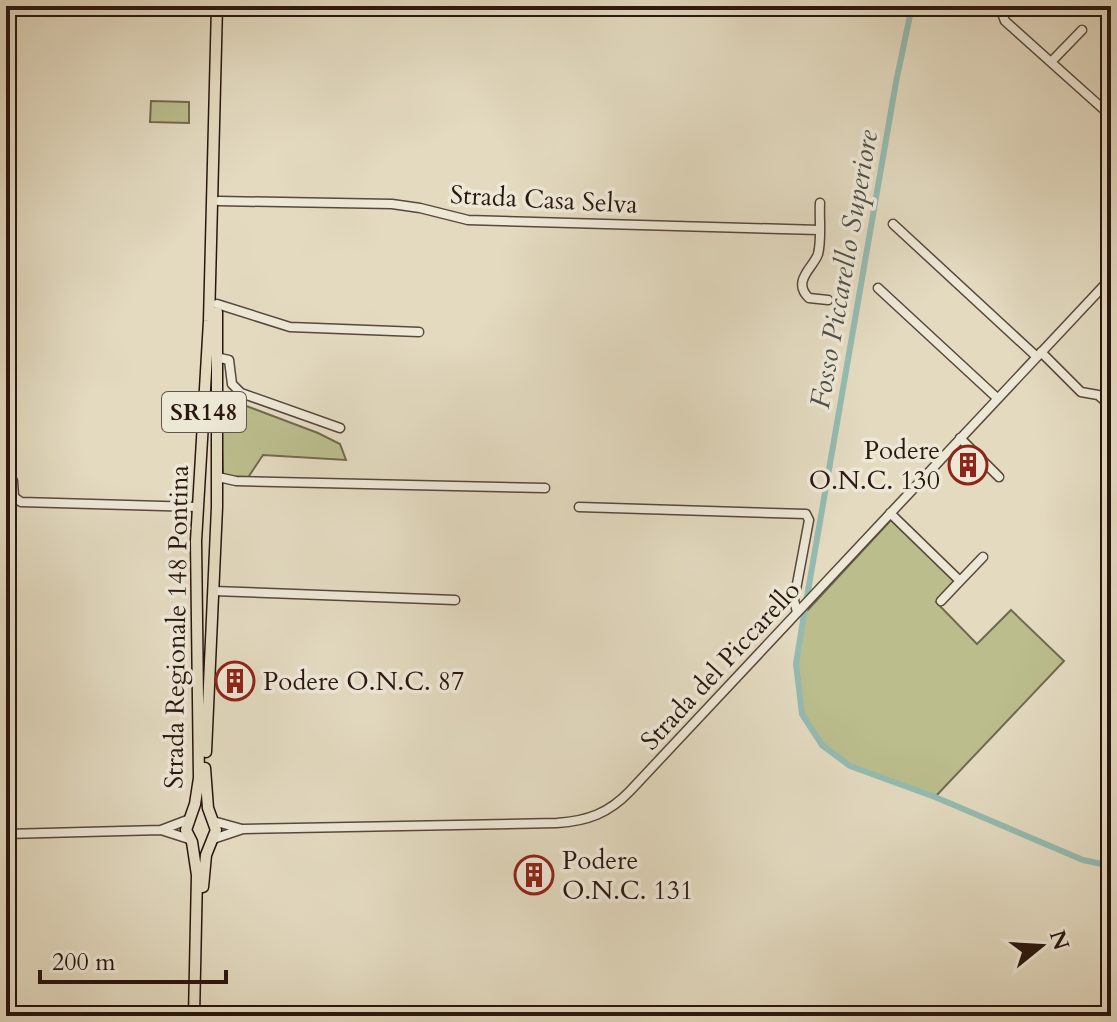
<svg xmlns="http://www.w3.org/2000/svg" width="1117" height="1022" viewBox="0 0 1117 1022" font-family="Cardo,serif">
<rect width="100%" height="100%" fill="#e3dac0"/>
<filter id="stains"><feTurbulence type="fractalNoise" baseFrequency=".0025" numOctaves="4"/><feColorMatrix values="0 0 0 0 .2 0 0 0 0 .09 0 0 0 0 .02 0 0 0 .5 -.17"/></filter>
<radialGradient id="worn" r=".72"><stop offset=".6" stop-color="#630" stop-opacity="0"/><stop offset="1" stop-color="#630" stop-opacity=".3"/></radialGradient>
<path fill="#bbbd8d" stroke="#726a4e" stroke-width="2" d="M151 101 189 102V123L150 122Z
M220 396 318 433 340 444 346 460 263 455 247 479 223 476Z
M891 520 955 581 936 602 977 644 1011 610 1064 661 935 797 850 766 822 745 802 715 796 664 804 614Z"/>
<g fill="none" stroke-linecap="round" stroke-linejoin="round">
<path stroke="#95bbb1" stroke-width="6" d="M912 6 896 82 804 614 796 664 802 714 822 745 850 766 935 797 1083 860 1111 866"/>
<defs>
<path id="minor" d="M637 6 834 10
M1006 6 1002 13 1005 21 1111 116
M1051 62 1082 30
M219 201 392 204 420 208 468 220 819 230
M820 203C819 218 822 239 818 254 814 267 791 281 809 298L828 300
M893 224 1037 357
M878 288 997 398
M217 304 290 327 419 332
M1041 352 1081 392 1098 395 1111 406
M216 357 229 360 232 384 241 393 340 428
M960 438 999 477
M6 475 13 481 14 497 21 502 198 507
M218 477 236 481 545 488
M579 507 806 514 809 520 794 600 797 612
M890 513 960 581 941 601
M960 581 983 557
M214 591 455 600
M213 821 242 829
M161 830 190 819
M6 834 161 830 189 839
M213 839 243 829 557 823C588 821 609 813 630 791L1111 278"/>
<path id="major" d="M206 752 217 507V312
M203 887 206 855 216 830 208 808 205 768
M194 1016 197 875 192 842 186 830 195 804 199 778 196 541 209 321 217 6"/>
</defs>
<use href="#minor" stroke="#58483b" stroke-width="11"/>
<use href="#major" stroke="#2a170f" stroke-width="13"/>
<use href="#minor" stroke="#ede7d6" stroke-width="8"/>
<use href="#major" stroke="#e3dac0" stroke-width="10"/>
</g>
<defs>
<symbol id="building-ring" viewBox="-11 -11 22 22"><circle r="9.5" fill="#ede7d6" stroke="#8f2418" stroke-width="1.5"/><path d="M-4-6H4V6H1V3H-1V6H-4ZM-2.5-4.3h1.7v1.8h-1.7ZM.8-4.3h1.7v1.8H.8ZM-2.5-1h1.7V.8h-1.7ZM.8-1h1.7V.8H.8Z" fill="#8f2418"/></symbol>
</defs>
<g fill-rule="evenodd">
<use href="#building-ring" x="946" y="443" width="44" height="44"/>
<use href="#building-ring" x="213" y="659" width="44" height="44"/>
<use href="#building-ring" x="512" y="853" width="44" height="44"/>
</g>
<g text-anchor="middle" stroke-width="7" stroke-linejoin="round" paint-order="stroke">
<rect fill="#ede7d6" stroke="#64554b" stroke-width="2" x="162" y="392" width="84" height="40" rx="6"/>
<g font-size="24" font-weight="bold" fill="#2a170f">
<text x="204" y="420">SR148</text>
</g>
<g font-size="26" fill="#2a170f" stroke="#ede7d6">
<text transform="translate(544 199) rotate(3)" y="9">Strada Casa Selva</text>
<text transform="translate(176 627) rotate(-89)" y="9">Strada Regionale 148 Pontina</text>
<text transform="translate(720 665) rotate(-47)" y="9">Strada del Piccarello</text>
</g>
<g font-size="26" fill="#2a170f" stroke="#ede7d6" text-anchor="start">
<text x="940" y="459" text-anchor="end">Podere<tspan x="940" dy="30">O.N.C. 130</tspan></text>
<text x="263" y="690">Podere O.N.C. 87</text>
<text x="562" y="869">Podere<tspan x="562" dy="30">O.N.C. 131</tspan></text>
</g>
<g font-size="28" font-style="italic" fill="#4f5048" stroke="#ede7d6">
<text transform="translate(843 269) rotate(-80)" y="10">Fosso Piccarello Superiore</text>
</g>
</g>
<rect width="1117" height="1022" fill="none" stroke="#e3dac0" stroke-width="32"/>
<rect x="8" y="8" width="1101" height="1006" fill="none" stroke="#2a170f" stroke-width="4"/>
<rect x="16" y="16" width="1085" height="990" fill="none" stroke="#2a170f" stroke-width="2"/>
<g transform="translate(1041 946) rotate(72)" stroke="#ede7d6" stroke-width="6" paint-order="stroke">
<path d="M0-6L14 30L0 20L-14 30Z" fill="#2a170f"/>
<text y="-12" font-size="22" font-weight="bold" text-anchor="middle" fill="#2a170f">N</text>
</g>
<path d="M40 970v12h186v-12" fill="none" stroke="#2a170f" stroke-width="4"/>
<text x="52" y="970" font-size="24" fill="#2a170f" stroke="#ede7d6" stroke-width="6" paint-order="stroke">200 m</text>
<rect width="100%" height="100%" filter="url(#stains)"/>
<rect width="100%" height="100%" fill="url(#worn)"/>
</svg>
